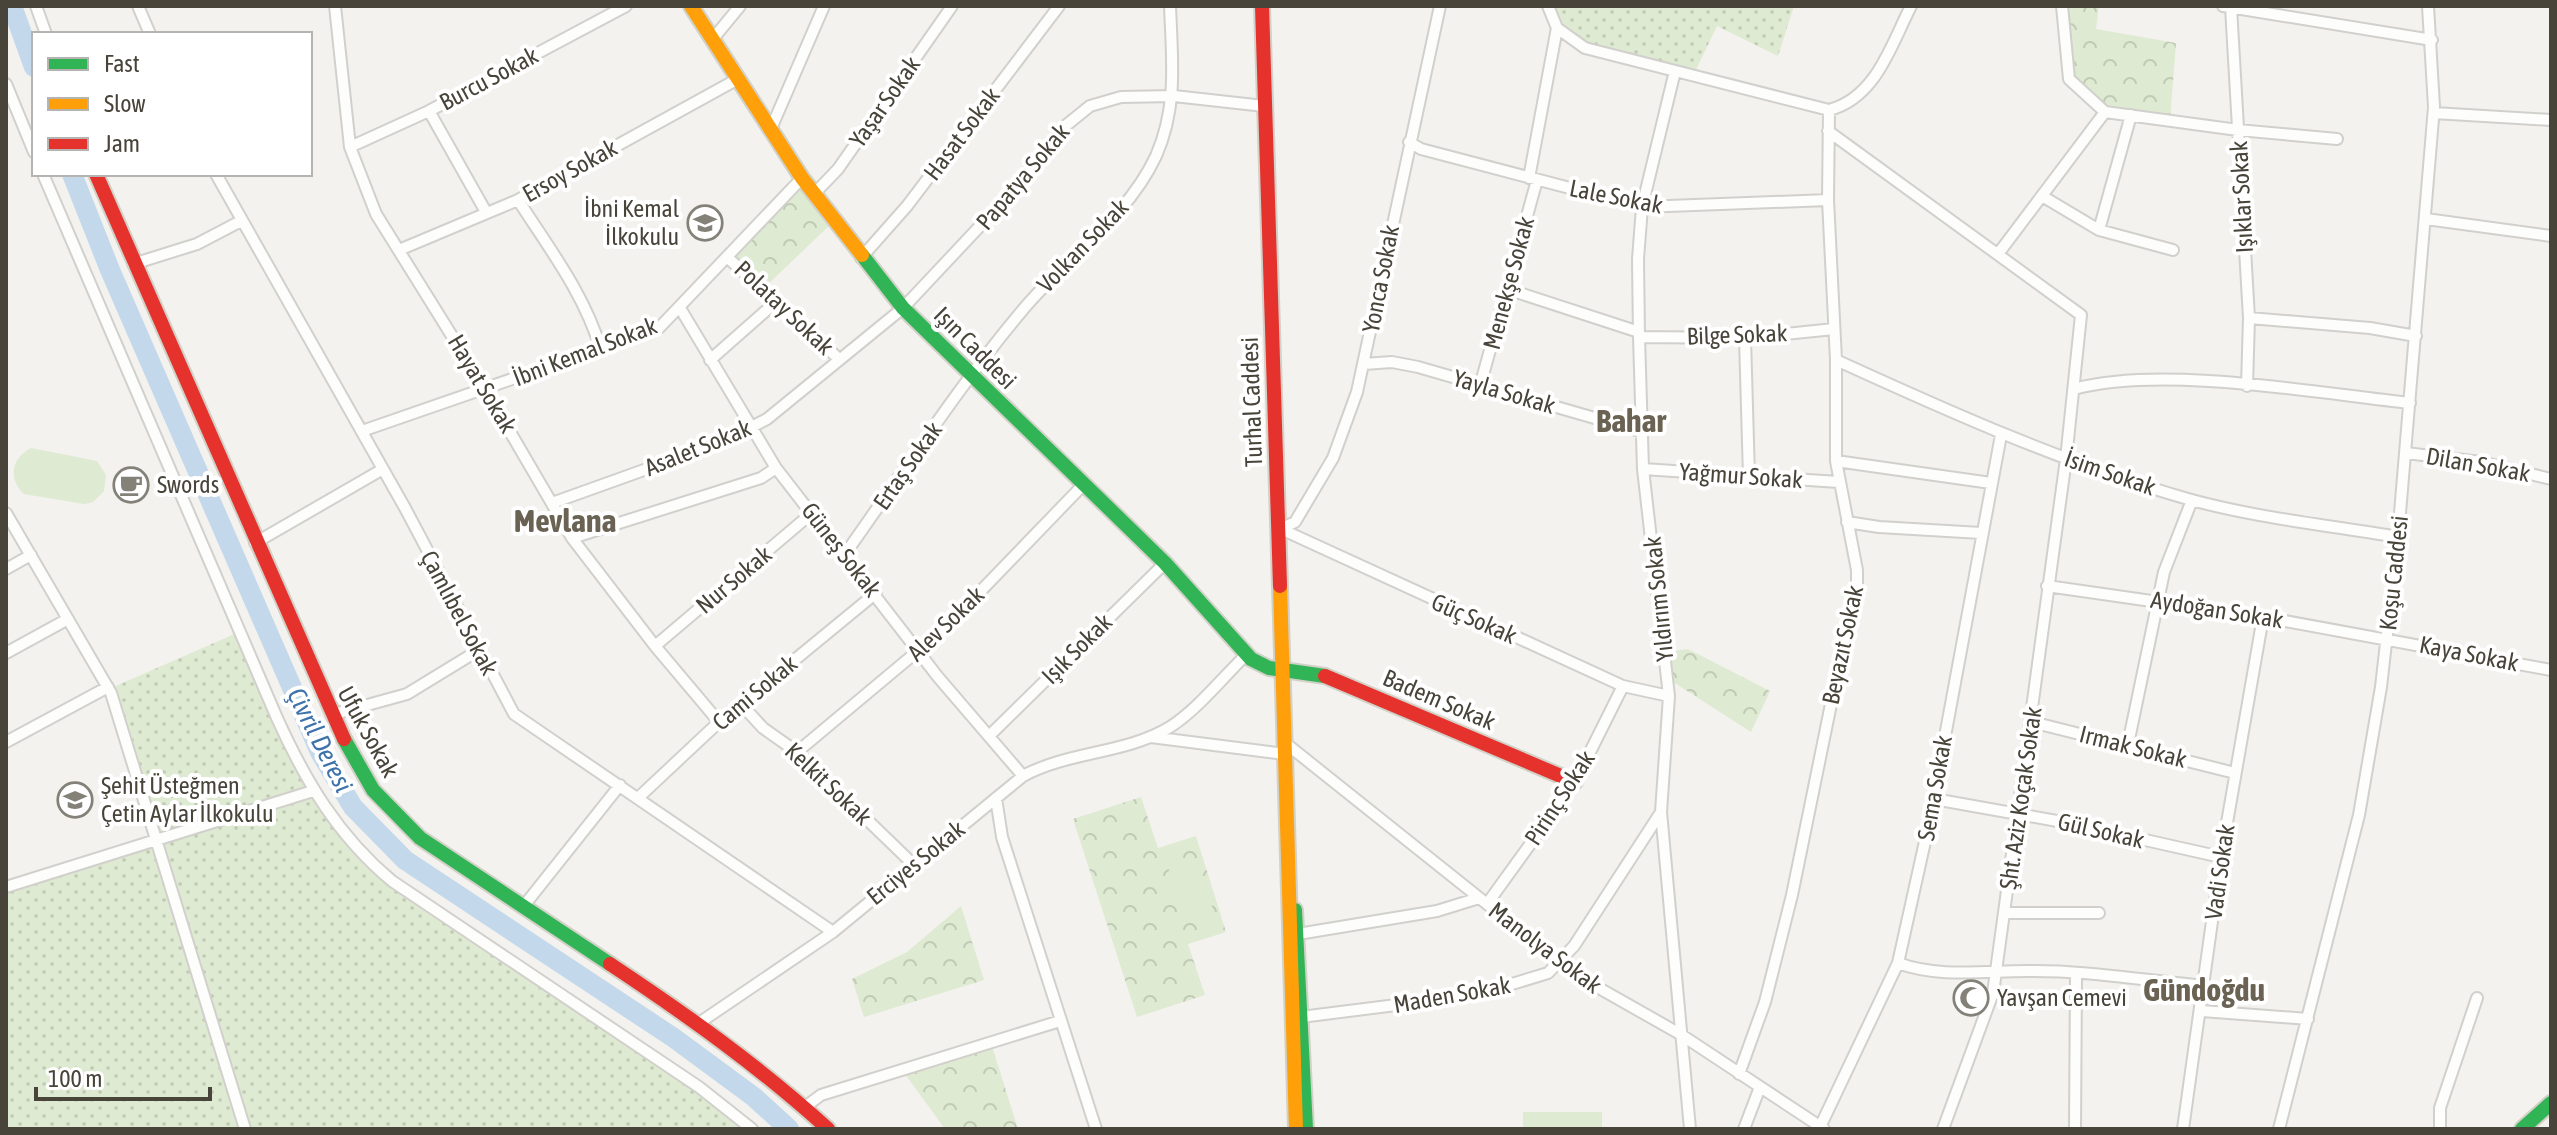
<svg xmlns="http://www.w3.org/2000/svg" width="2557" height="1135" viewBox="0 0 2557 1135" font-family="'Asap Condensed',sans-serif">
<defs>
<pattern id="grass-dots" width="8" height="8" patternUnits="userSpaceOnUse" patternTransform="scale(2)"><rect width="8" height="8" fill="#deead1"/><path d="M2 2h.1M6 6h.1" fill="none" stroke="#c0cab4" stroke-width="1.8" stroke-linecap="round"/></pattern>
<pattern id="forest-crowns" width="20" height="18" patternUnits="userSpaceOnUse" patternTransform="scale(2)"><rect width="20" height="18" fill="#deead1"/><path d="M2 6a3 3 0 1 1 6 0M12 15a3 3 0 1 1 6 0" fill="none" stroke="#c0cab4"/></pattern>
</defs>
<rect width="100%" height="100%" fill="#f3f2ee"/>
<path fill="url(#grass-dots)" d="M1548 6H1794L1778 56 1717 26 1693 76 1566 37Z
M239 632 295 758 373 865 752 1129H6V887L156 840 109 689Z"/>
<path fill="url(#forest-crowns)" d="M2062 6H2099L2096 29 2176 43 2170 121 2105 112 2072 85Z
M802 178 834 221 763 289 728 258Z
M1688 649 1770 691 1751 732 1667 678 1665 652Z
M1141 797 1158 848 1196 836 1226 932 1188 944 1205 995 1137 1017 1073 819Z
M961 906 984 980 864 1017 852 979 907 952Z
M991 1043 1018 1129H945L902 1070Z"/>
<path fill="#deead1" d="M31 448 97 461 106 475 104 491 93 502 84 504 24 494C8 479 11 458 31 448Z
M1197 858 1214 913 1186 922 1168 867Z
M1523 1112H1602V1129H1523Z"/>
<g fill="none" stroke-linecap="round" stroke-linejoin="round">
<path stroke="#c4d8eb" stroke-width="20" d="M12 6 34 67
M72 174 110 270 320 752 353 807 405 860 674 1038 754 1097 789 1129"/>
<defs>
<path id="street" d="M36 6 46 34
M138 6 150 34
M335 6 350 147 376 214 485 389 572 538 655 646 719 722
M2062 6 2069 79 2105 112 2238 130 2337 139
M2223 6 2432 40
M2231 7 2249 318 2247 386
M1557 28 1585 48 1829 110C1876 98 1891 45 1911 6
M712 40 740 6
M1675 71 1642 207 1638 259 1639 337 1643 469 1669 696 1661 812 1690 1129
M6 84 34 152
M429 111 486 212
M2434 113 2551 120
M770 131 824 6
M1828 131 2081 315 2066 459 1993 993 1943 1129
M1409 142 1421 149 1642 207 1828 200
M350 147 429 111 626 6
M43 174 277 718C306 782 338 836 392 881L699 1087 752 1129
M216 174 405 508 514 714 833 932
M1529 178 1557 28 1548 6
M814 194 838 169 952 6
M2042 196 2099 230 2173 250
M518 200C549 248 585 295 601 350
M2426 219 2551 236
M2099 230 2131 115
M399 250 518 200 736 80
M1998 254 2105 112
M728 258 839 359
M861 258 907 206 1059 6
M133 264 197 244 241 221
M1507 289 1639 332
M680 308 776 468 938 677 1023 776
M2249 318 2370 328 2416 336
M1639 337 1745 338 1834 329
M1745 338 1749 477
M710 360 777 301
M1836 360C1952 413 2066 464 2188 499 2256 518 2328 525 2398 537
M1364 364 1392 362 1418 367 1643 432
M1480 386 1537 180
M2074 389C2164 365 2315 393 2410 403
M362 431 659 328 802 178
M2406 453 2481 462 2551 479
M1836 461 1991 483
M1643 469 1839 482
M552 503 722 442 767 419 903 308 1012 192 1059 131 1090 106 1121 97 1174 96 1264 106
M6 513 111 693 245 1129
M1847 522 1879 527 1981 533
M1278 530 1295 522 1333 458 1357 392 1440 6
M1283 530 1623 686 1669 696
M572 538 761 478 776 468
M255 543 383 469
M845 554C903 473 957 388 1021 312 1065 258 1126 220 1156 156 1178 106 1172 59 1170 6
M6 569 31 555
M2047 586 2263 617 2551 670
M655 646 812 513
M6 653 68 619
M741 704 763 728 797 752 914 865
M331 715 407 694 479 650
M2032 722 2235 773
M989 736 1165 563
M1151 737 1285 754
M6 742 108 687
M1284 742 1576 975 1680 1034 1824 1129
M2128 744 2164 572 2192 500
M797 752 944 629 1084 484
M639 797 719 722 876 593
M996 798 1002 837 1096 1129
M1934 799 2074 824 2221 857
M6 887 313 791
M1487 904 1575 782 1623 686
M523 907 620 785
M2005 913H2099
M1298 934 1437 911 1479 898
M1898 963C1938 978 1984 971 2027 971 2086 970 2147 981 2206 986
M2202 1011 2308 1019
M1301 1017 1420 1002 1499 988 1548 973 1574 946 1661 812
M699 1023 833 932 1023 776C1069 751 1126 754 1170 727 1198 709 1223 677 1247 654
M1739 1074 1765 1002 1792 895 1839 665 1857 598V570L1836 461V360L1828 200 1829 110
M805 1107 821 1095 1060 1021
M1820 1127 1898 963 1928 828 2001 435
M1744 1129 1760 1087
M2075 1129 2076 975
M2183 1129 2221 857 2263 617
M2279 1129 2359 815 2381 687 2398 537 2434 107 2428 6
M2440 1129V1108L2477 998"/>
<path id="fast" d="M862 255 903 308 1165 563 1251 659 1269 668 1325 676
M344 739 373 790 420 838 610 964
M1295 910 1306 1129
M2522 1129 2551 1103"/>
<path id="slow" d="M691 6 802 178 862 255
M1280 586 1296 1129"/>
<path id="jam" d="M1262 6 1280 586
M96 174 344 739
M1325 676 1575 782
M610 964C687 1015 760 1067 828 1129"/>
</defs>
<use href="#street" stroke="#d1d0cc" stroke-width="14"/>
<use href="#fast" stroke="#d2d1c8" stroke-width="18"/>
<use href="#slow" stroke="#d2d1c8" stroke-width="18"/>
<use href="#jam" stroke="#d2d1c8" stroke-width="18"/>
<use href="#street" stroke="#fdfdfc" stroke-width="10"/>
<use href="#fast" stroke="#30b455" stroke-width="14"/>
<use href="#slow" stroke="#ff9f0a" stroke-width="14"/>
<use href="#jam" stroke="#e5322d" stroke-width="14"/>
</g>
<defs>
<symbol id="school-ring" viewBox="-11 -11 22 22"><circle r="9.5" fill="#fff" stroke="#848179" stroke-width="1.5"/><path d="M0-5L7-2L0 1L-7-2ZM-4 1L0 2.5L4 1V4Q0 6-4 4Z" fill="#848179"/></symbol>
<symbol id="cafe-ring" viewBox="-11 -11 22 22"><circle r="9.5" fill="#fff" stroke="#848179" stroke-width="1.5"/><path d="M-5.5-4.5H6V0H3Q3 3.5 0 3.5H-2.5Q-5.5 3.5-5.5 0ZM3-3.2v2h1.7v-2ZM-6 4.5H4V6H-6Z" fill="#848179"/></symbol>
<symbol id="mosque-ring" viewBox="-11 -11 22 22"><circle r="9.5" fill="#fff" stroke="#848179" stroke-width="1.5"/><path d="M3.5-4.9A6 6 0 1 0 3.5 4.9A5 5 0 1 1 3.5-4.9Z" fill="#848179"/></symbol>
</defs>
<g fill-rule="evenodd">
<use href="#school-ring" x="685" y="203" width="40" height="40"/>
<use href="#cafe-ring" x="111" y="465" width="40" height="40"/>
<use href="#school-ring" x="55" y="780" width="40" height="40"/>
<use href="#mosque-ring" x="1951" y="978" width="40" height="40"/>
</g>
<g text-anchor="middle" stroke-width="8" stroke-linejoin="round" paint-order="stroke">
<g font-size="24" fill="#48443a" stroke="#fff">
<text transform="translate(489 79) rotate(-28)" y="8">Burcu Sokak</text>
<text transform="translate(885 102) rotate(-55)" y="8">Yaşar Sokak</text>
<text transform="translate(962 134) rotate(-53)" y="8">Hasat Sokak</text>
<text transform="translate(570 171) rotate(-29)" y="8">Ersoy Sokak</text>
<text transform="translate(1023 177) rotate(-50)" y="8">Papatya Sokak</text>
<text transform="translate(1616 197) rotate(11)" y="8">Lale Sokak</text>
<text transform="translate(2242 197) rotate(-93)" y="8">Işıklar Sokak</text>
<text transform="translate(1083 246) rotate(-46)" y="8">Volkan Sokak</text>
<text transform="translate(1381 279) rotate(-79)" y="8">Yonca Sokak</text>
<text transform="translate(1509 283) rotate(-75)" y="8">Menekşe Sokak</text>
<text transform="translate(784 308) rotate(43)" y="8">Polatay Sokak</text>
<text transform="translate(1737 335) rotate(-2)" y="8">Bilge Sokak</text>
<text transform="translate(975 348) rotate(45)" y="8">Işın Caddesi</text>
<text transform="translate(585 352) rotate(-21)" y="8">İbni Kemal Sokak</text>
<text transform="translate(482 384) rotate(59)" y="8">Hayat Sokak</text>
<text transform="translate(1504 392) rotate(16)" y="8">Yayla Sokak</text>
<text transform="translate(1252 402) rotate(-92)" y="8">Turhal Caddesi</text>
<text transform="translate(698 448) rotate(-22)" y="8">Asalet Sokak</text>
<text transform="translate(2478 465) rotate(10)" y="8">Dilan Sokak</text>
<text transform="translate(908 466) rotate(-55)" y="8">Ertaş Sokak</text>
<text transform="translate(2110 473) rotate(19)" y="8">İsim Sokak</text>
<text transform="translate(1741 476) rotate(4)" y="8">Yağmur Sokak</text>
<text transform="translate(841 550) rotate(52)" y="8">Güneş Sokak</text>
<text transform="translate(2394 573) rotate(-84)" y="8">Koşu Caddesi</text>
<text transform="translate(734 580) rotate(-40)" y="8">Nur Sokak</text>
<text transform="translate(1659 599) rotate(-96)" y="8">Yıldırım Sokak</text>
<text transform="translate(2217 610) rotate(9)" y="8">Aydoğan Sokak</text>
<text transform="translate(459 613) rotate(62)" y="8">Çamlıbel Sokak</text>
<text transform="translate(1474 619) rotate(24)" y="8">Güç Sokak</text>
<text transform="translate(946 624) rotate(-44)" y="8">Alev Sokak</text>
<text transform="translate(1843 645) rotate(-78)" y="8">Beyazıt Sokak</text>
<text transform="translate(1077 649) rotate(-45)" y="8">Işık Sokak</text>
<text transform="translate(2469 654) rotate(11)" y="8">Kaya Sokak</text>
<text transform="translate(755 693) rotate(-40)" y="8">Cami Sokak</text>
<text transform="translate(1439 700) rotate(23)" y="8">Badem Sokak</text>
<text transform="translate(368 732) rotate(61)" y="8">Ufuk Sokak</text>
<text transform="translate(2133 747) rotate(14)" y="8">Irmak Sokak</text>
<text transform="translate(828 784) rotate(43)" y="8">Kelkit Sokak</text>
<text transform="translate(1935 788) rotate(-80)" y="8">Sema Sokak</text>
<text transform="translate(1560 798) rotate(-57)" y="8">Pirinç Sokak</text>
<text transform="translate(2021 798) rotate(-82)" y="8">Şht. Aziz Koçak Sokak</text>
<text transform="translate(2101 831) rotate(13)" y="8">Gül Sokak</text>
<text transform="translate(916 863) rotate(-39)" y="8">Erciyes Sokak</text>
<text transform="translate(2220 872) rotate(-82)" y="8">Vadi Sokak</text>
<text transform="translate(1545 948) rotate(37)" y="8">Manolya Sokak</text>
<text transform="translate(1452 995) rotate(-10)" y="8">Maden Sokak</text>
</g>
<g font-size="24" fill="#48443a" stroke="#fff" text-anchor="start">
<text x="679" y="217" text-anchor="end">İbni Kemal<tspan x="679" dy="28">İlkokulu</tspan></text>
<text x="157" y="493">Swords</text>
<text x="101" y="794">Şehit Üsteğmen<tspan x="101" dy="28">Çetin Aylar İlkokulu</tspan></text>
<text x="1997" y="1006">Yavşan Cemevi</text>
</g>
<g font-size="26" font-style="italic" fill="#3d72ab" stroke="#fff">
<text transform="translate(320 740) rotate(63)" y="9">Çivril Deresi</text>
</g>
<g font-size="32" font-weight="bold" fill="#6a6353" stroke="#fff">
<text x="1631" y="432">Bahar</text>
<text x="565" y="532">Mevlana</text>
<text x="2204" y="1001">Gündoğdu</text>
</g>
</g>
<rect width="2557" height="1135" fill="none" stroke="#48443a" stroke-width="16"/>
<rect x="32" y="32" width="280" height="144" fill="#ffffff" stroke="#b6b4b0" stroke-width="2"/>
<rect x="48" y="58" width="40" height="12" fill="#30b455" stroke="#b6b4b0" stroke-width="2"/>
<text x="104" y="72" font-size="24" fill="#48443a">Fast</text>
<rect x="48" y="98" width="40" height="12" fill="#ff9f0a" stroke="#b6b4b0" stroke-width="2"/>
<text x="104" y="112" font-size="24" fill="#48443a">Slow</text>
<rect x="48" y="138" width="40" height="12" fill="#e5322d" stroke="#b6b4b0" stroke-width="2"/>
<text x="104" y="152" font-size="24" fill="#48443a">Jam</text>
<path d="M36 1087v12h174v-12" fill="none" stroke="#48443a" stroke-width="4"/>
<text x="48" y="1087" font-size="24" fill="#48443a" stroke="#ffffff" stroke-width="6" paint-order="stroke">100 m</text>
</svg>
